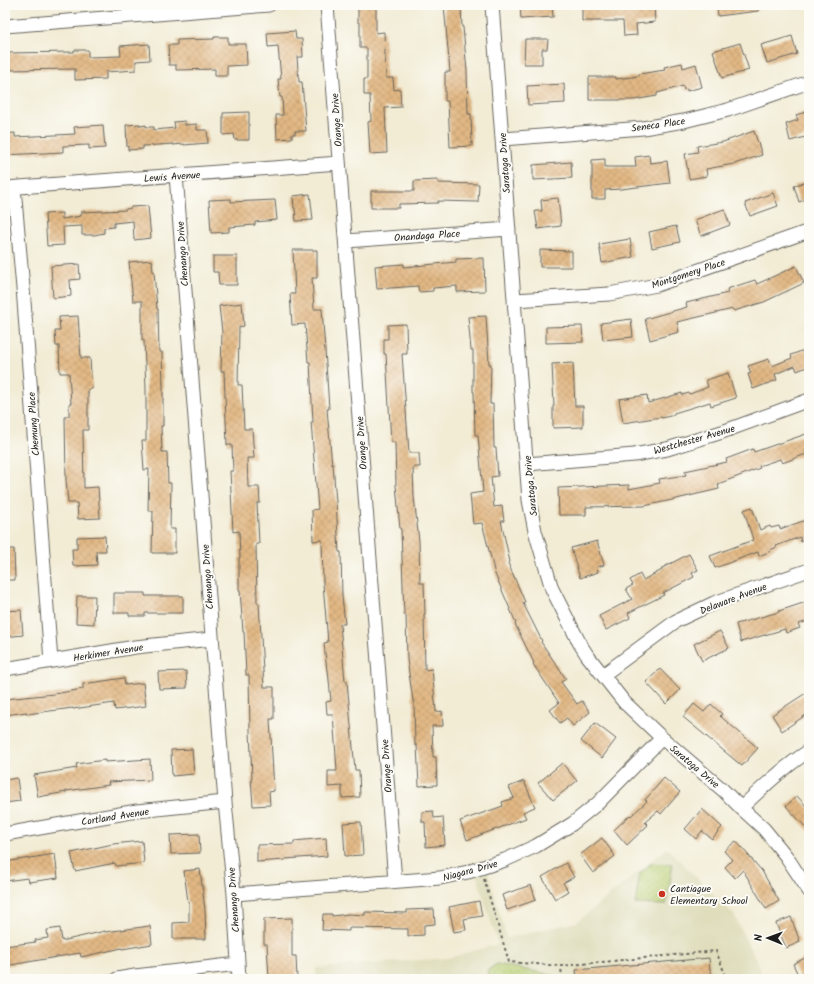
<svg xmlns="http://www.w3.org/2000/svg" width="814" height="984" viewBox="0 0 814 984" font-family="Kalam,sans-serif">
<defs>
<pattern id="park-dots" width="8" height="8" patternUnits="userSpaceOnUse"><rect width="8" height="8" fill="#b6cc70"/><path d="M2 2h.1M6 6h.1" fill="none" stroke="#9caf60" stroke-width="1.8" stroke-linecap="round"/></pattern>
<pattern id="building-cross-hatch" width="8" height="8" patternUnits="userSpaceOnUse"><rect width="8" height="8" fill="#e2b884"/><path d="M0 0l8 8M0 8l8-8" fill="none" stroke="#c19e71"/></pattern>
</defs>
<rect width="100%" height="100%" fill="#fdfcf7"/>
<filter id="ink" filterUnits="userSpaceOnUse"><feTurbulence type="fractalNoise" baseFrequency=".025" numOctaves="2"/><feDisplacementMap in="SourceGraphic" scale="8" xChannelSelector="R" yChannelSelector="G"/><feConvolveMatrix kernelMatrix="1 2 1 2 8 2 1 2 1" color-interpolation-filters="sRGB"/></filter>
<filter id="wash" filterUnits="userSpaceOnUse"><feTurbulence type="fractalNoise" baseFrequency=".012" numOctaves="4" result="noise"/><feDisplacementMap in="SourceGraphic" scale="16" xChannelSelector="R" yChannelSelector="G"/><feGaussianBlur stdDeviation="0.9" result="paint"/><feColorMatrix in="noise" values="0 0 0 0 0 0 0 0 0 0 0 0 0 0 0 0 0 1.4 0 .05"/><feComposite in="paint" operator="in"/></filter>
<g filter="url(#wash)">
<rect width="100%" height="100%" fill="#f2ecd5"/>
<path fill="#dfddbb" d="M667 848 734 915 765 979H316V968L448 958 498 944 476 873 487 869 507 938 577 922Z"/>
<path fill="url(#park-dots)" stroke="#697446" d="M652 863 673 864 666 905 635 904 640 873Z
M497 964 556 976V979H490L488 970Z"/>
<g id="blocks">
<path fill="url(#building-cross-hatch)" d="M358 5H376V33L384 32 386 78H393L394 90 400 89 401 107 385 108 387 153 370 154 368 122 371 121 370 95H364V79H367V48H360V23H358Z
M444 5H461L462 27H463L467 71 468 114H471L472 146 450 147 448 101H445V72H450Z
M520 5H552L553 17 521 19Z
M582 5H654L655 22 636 24 637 35 624 36 623 21H582Z
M717 5H758V11L718 16Z
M295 31 296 39H302L303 57H297L299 82H302L306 131H295V134H292V138L277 139 276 115H283L282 97H280L278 79H281L278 46 268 47 267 33Z
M792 36 797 54 767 63 761 45Z
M214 37H228V44H246L247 65 227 66V76H215V69L176 70V65H169L168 45H177V40L214 39Z
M525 39H548L547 49H542V64H524Z
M740 43 749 70 722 78 713 51Z
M149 44 150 60 136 61V70L106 72V79L75 80V69L5 70V53L74 52V50H88V57L121 56 120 46Z
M682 63 683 68 696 64 702 87 687 91V89L684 90 683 86 657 93V96L633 100H589V77H616V79L639 76V74L665 70 664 67Z
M564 84 565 103 528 105 527 86Z
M809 111V136L790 141 786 124 798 120 796 115Z
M249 112V140H235L234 134 223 135V113Z
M185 121V125L197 124V130H207L208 143 184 145V144L173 145V144L143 146V149L128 150V146L127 147 126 125 140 124V126L146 125V127H154V130L175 128 174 122Z
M103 125 105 148 89 149V145L63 146V152L5 155V134L15 133V137L75 134 74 127Z
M754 131 762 155 734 164 706 169 707 176 689 179 685 154 698 152 697 146 723 142Z
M649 155 650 163 667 161 670 183 621 189 605 190V199H592V160L605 159V167H636L635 157Z
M571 162 572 178 533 180V165Z
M438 180V183L479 184 478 202 438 201V203L399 204V208H371V191H414V181Z
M809 180V198L799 202 794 186Z
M773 193 778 206 750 216 745 203Z
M310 194 313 220 296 221 295 208H294L293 196Z
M558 198 561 226 538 229 535 211H542L541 200Z
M231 199V202L275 200 277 220 255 222V225L229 227V232L211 233 209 200Z
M148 206 151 238 134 240 133 221 114 223V227L104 228V233L94 235H82V226L63 227 64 245 47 246 45 214 62 213V219L81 216V212L126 210V209L131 208V207Z
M724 209 730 225 701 236 695 220Z
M676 226 680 242 652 248 649 232Z
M630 239 633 257 602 263 599 244Z
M293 250H317V278H312L314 309H322L327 378 329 409H327L332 465 333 464 336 502 339 552H341L342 596 345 624H340L345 681H347L355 770H359L360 797 342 798V786L328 787V771H337L333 714H327L326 702 331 701 328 670 327 671 324 643 328 642 323 584 322 540 313 541 312 510 318 509 311 422H313L310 362H308L305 324 292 325 290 294H295Z
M540 250 572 251V267H540Z
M213 256H237V285H219L218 272H213Z
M484 258 485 291 457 292V286L433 288V291L419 292 418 286 377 289 375 266 404 264V267L456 262V259Z
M152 260 153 272 154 271 157 309H158L159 352H162L163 387V426H161L162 452H167L168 483H171L170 529H175V553H152L153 511H148L149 469 144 470 142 441H146V389L144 340H142V301H133L129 262Z
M79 264 80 279 70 280 71 296 53 298 51 266Z
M796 266 804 283 764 302 734 311 733 309 677 322 679 332 650 340 645 319 687 307 686 303 728 293 727 289 755 280 757 284Z
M242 303 244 326 239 327 238 385H242L244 429H252L254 458H247L248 487H259L260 503H257L259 544H256L257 603H259L264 687H274V719H270L274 791 269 792 270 805 253 806 251 778H252L250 731 249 675H246L244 632H243L240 590H239V558H240L239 531 233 532 230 471H233L232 445H227L224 371H221L222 332 219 306Z
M78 316 81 358H90L92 389H88V430H83L84 488 98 487 100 518 78 519 77 503H68L66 480 65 416H69V404H71L69 373H60L59 346H56L55 331H60L59 317Z
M486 316 489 364H491L490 404H493L494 448H496L498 476 491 477 494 507 502 506 504 521H501L510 562 508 563 525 602 523 603 542 641 541 642 566 679 561 682 577 704 582 701 590 712 573 726 567 718 560 723 550 710 559 703 533 664 534 663 515 624 516 623 495 574 482 523 473 524 470 494 483 492 478 435H475L474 392H473V350H471L468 317Z
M631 319 633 337 603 340 601 323Z
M406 324 407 354H402L409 453H419L420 467H413L414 497 419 541 420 583H424L425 614H424L425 670 432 669 436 712 442 711 443 726H432L433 757H436L437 785 419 786 417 745H415L414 701H413L407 659 406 615H404L401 529H400L396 485 395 442H391L386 354H384V339H388V325Z
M582 326 583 342 546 343V327Z
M809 348V366L797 371 795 366 775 374 777 380 753 389 748 374 751 373 748 366 769 359 772 366 792 358 791 355Z
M573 363 575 406H583V427L553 428V406H554L552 364Z
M728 373 736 398 711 406 710 402 674 413V415L662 418 661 417 623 423 619 399 647 395 648 403 682 393V395L689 393 690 394 708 387 706 380Z
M809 433V453L782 463 780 459 759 466 760 468 718 484 719 489 672 500 644 506 586 507V515H559L558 488 629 485V489L660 483 659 479 686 475 685 471 727 462 726 459 753 449 754 452Z
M752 507 760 530 770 526 771 528 779 526 780 529 809 519V539L801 542 800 537 776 546 777 547 770 550 771 551 759 556 758 552 715 568 710 556 753 540 744 510Z
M105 536 106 551H96L97 565 73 566 72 549H77V537Z
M597 541 604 565 597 567 598 572 580 578 571 548Z
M5 549H14L15 580H5Z
M689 554 698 570 692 573 694 577 663 593 664 595 628 613 630 618 606 630 599 616 632 599 626 589 633 585 630 580 640 574 643 580 662 570V568Z
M114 593H145V596H183V613H145V616H129V613H114Z
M77 596H95L94 624 76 623Z
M806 602 809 612V621L798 624 800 628 786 633 785 629 741 642 736 624 779 612V611Z
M21 610 23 635 5 637V611Z
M720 631 729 648 702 661 694 644Z
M660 669 680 690 666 704 646 682Z
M186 671 187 688 159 689 158 672Z
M124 678 125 685 143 683 146 706 115 710 114 703 73 709V708L27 714V712L5 715V699L54 694 83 689V684Z
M809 691V713L782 731 772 715Z
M694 704 704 712 711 704 722 714 720 716 758 748 742 766 683 717Z
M595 723 616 739 602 758 581 741Z
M192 749 194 774 172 776 171 750Z
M150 759 151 780 108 782 109 785 66 791V792L38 797 34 775 77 768 76 764 105 760V762Z
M562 763 577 781 553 800 538 783Z
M17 778 20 801 5 803V780Z
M664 778 680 792 661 814 658 811 645 822 648 825 627 845 614 830 630 815 631 816 647 801 645 800Z
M524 781 535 807 523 812 526 818 467 840 460 821 503 806 502 802 514 798 509 787Z
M797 796 809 809V831L786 806Z
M702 809 722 827 712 839 702 831 696 839 685 829Z
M433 811 434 818 443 817 445 845 426 847 425 822H422V812Z
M361 822 363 855 345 856 343 823Z
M199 834 200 853 171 854 170 835Z
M326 838 327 856 285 859V860L257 862V845L294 844V841Z
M602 838 615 856 593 873 580 855Z
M142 841 144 863 116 866 115 863 75 871 71 853 113 844Z
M736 841 762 871 779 901 766 909 743 870 735 878 725 867 732 860 724 851Z
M55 854 58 878 29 882 28 878 5 881V862Z
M566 863 574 877 563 883 568 891 555 899 542 877Z
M200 869 205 910 206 939H173V923L189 922V902H188L184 871Z
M531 885 536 900 507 910 502 895Z
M479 901 482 916 464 919 466 930 454 932 449 907Z
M434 909 435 924 424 925V935L408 936V929L349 928V931L322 930 323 914H332V916L349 914 365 915V912L407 913V910Z
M791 917 800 942 786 948 776 923Z
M292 918V956H296L297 979H269L267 944H264V919Z
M150 926 152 944 122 949V948L81 957 80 953 5 966V946L36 942 35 940 48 938 47 930 60 928 62 941 105 931V932Z
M809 956V979H800L793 964Z
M709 958 710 970H711L712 979H577L576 970Z"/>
</g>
</g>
<g filter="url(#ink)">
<use href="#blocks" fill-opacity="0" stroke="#67655d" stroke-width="1"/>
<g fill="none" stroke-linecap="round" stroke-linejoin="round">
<defs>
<path id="minor" d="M327 5 395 881
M492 5 529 500 535 531 552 589 580 644 587 655 624 702 662 738 723 790 741 808 764 829 786 856 809 891
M5 26 269 5
M502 139 643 128 684 121 728 110 809 82
M176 175 225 802 234 894 239 979
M6 188 339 163
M14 188 23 288 51 661
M346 241 509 229
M515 300 609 294 657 285 809 231
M527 464 634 455 667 449 722 432 809 400
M5 669 135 647 212 639
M603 675 676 621 714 603 809 570
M741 808C762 788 784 767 809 751
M5 834 137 811 225 802
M234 894 440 878 468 872 505 860 536 846 572 824 598 803 662 738
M117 979 135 976 238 964"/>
</defs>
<use href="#minor" stroke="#67655d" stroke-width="15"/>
<path stroke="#67655d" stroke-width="2" stroke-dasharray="3 3" stroke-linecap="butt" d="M484 879 509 962 561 966
M562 979 561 966 716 951 727 979"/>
<use href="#minor" stroke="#fff" stroke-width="13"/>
</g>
</g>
<circle fill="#c8321e" stroke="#fdfcf7" stroke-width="1.5" cx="662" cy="894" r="4"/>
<g text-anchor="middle" stroke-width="4" stroke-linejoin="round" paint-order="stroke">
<g font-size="10" fill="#1c1c1c" stroke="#fdfcf7">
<text transform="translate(336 120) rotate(-94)" y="4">Orange Drive</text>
<text transform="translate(658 124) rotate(-8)" y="4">Seneca Place</text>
<text transform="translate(504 163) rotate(-94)" y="4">Saratoga Drive</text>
<text transform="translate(172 176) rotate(-4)" y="4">Lewis Avenue</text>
<text transform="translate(427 235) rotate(-4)" y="4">Onandaga Place</text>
<text transform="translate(182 254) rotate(-94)" y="4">Chenango Drive</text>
<text transform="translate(688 273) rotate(-18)" y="4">Montgomery Place</text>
<text transform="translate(33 424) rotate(-94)" y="4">Chemung Place</text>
<text transform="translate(694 439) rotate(-16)" y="4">Westchester Avenue</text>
<text transform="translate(361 443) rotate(-94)" y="4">Orange Drive</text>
<text transform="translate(530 486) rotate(-96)" y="4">Saratoga Drive</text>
<text transform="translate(207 577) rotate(-94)" y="4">Chenango Drive</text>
<text transform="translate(733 598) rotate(-21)" y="4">Delaware Avenue</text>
<text transform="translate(108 652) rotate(-9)" y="4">Herkimer Avenue</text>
<text transform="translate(386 766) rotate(-94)" y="4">Orange Drive</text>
<text transform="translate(695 766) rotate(40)" y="4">Saratoga Drive</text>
<text transform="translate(115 816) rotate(-9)" y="4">Cortland Avenue</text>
<text transform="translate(470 870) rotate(-15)" y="4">Niagara Drive</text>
<text transform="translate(233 900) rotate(-94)" y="4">Chenango Drive</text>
</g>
<g font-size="10" fill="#1c1c1c" stroke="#fdfcf7" text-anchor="start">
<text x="670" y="892">Cantiague<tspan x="670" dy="12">Elementary School</tspan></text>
</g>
</g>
<rect width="814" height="984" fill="none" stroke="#fdfcf7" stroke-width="20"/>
<g transform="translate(768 938) rotate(271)" stroke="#fdfcf7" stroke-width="3" paint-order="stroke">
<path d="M0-3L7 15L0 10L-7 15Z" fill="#1c1c1c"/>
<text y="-6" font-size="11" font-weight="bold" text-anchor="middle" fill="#1c1c1c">N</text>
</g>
</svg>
